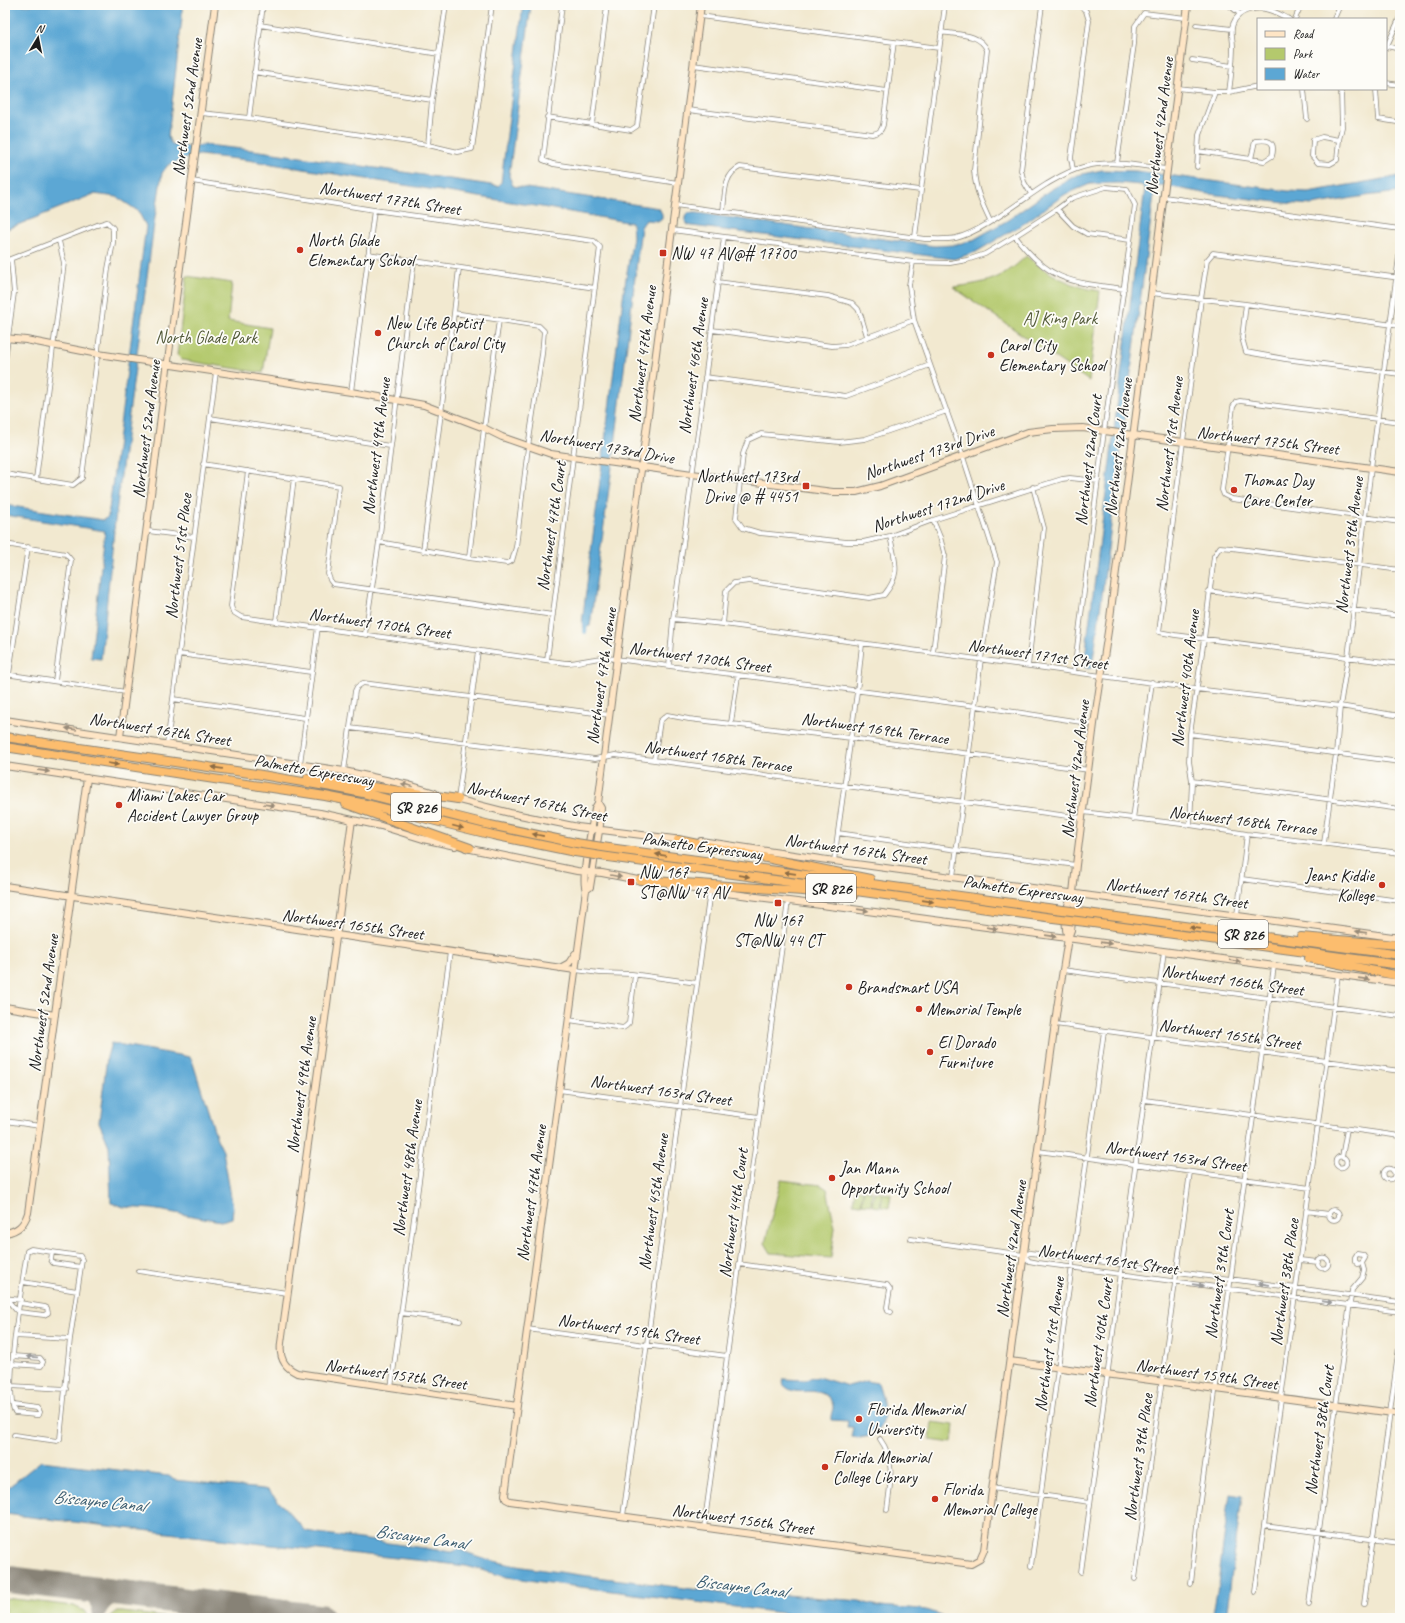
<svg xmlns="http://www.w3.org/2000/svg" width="1405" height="1623" viewBox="0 0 1405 1623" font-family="Caveat,sans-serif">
<rect width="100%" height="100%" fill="#fdfcf7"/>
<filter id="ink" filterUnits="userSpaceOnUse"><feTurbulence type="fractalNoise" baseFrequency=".025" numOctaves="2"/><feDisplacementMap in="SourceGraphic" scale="8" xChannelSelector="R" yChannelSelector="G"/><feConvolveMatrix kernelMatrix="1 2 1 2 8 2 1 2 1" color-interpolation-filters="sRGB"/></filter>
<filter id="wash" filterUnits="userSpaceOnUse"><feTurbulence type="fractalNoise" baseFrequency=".012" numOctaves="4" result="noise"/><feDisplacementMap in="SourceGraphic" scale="16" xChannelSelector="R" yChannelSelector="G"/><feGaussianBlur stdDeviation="0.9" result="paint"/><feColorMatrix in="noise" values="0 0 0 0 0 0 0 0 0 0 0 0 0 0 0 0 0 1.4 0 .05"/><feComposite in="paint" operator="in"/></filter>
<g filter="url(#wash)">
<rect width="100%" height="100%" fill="#f2e9d0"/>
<path fill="#b4c96d" stroke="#687244" d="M1026 256C1049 274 1071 287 1100 291L1089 381 953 287C986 283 1002 280 1026 256Z
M187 276 232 283 228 321 270 328 263 373 182 360 177 355Z
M781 1180 821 1185 827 1189 835 1227 831 1258 771 1253 765 1243Z
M855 1189 863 1190 861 1204 853 1203Z
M864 1190 872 1191 871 1205 862 1204Z
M874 1192 882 1193 880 1207 872 1206Z
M883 1193 891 1194 889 1208 881 1207Z
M932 1422 954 1425 952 1443 930 1440Z
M5 1598 74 1606 86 1612 89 1618H5Z
M115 1612H122L173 1618H108Z"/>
<path fill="#5ca7d4" stroke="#3c6278" d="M5 5H178L179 7H182V18L168 137 172 145 181 147 206 145 260 151 498 186 501 183 523 5H531L509 176 513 186 659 208 662 214V218L658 221 646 220 641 227 615 445 590 626 584 628 582 623 624 290 633 237 632 223 542 207 247 160 199 155 187 158 168 165 162 173 154 224 115 521 101 659 91 658 105 531 5 515V505L103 520 108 517 146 226 138 211 117 197 94 194 5 230Z
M1102 170 1136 171 1288 191 1308 192 1400 176V192L1365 196 1312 205 1285 203 1209 194 1161 185 1155 187 1098 626 1092 667 1089 669 1084 667 1088 633 1145 188 1141 185 1118 183 1090 184 1064 195 1023 224 976 252 954 259 692 226 688 225 685 221V217L688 213H697L934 246 954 245 973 240 1008 220 1050 190 1077 175Z
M111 1043 190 1057 192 1060 217 1139 223 1151 233 1208 232 1218 221 1221 152 1209 124 1207 111 1203 109 1146 99 1122 107 1057Z
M818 1377 848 1386 864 1382 865 1381 878 1383C887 1409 891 1442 851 1437L853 1427H847L848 1421 831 1420C830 1414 834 1410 833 1405 832 1402 830 1399 828 1397 812 1384 795 1400 782 1383L783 1379 805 1380Z
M41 1461 169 1476 174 1480 263 1489 268 1490 306 1531 318 1533 452 1552 459 1549C496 1566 540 1569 580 1575 630 1581 679 1587 729 1594L750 1591 766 1594 785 1595 860 1601C887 1612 920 1602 946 1618H820L542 1582 507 1577 466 1566 425 1561 271 1545 5 1514V1490Z
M1230 1494 1242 1496 1226 1618H1212L1217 1591Z"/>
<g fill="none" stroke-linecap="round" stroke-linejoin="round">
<path stroke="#5ca7d4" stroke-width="4" d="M585 632 586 622"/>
<path stroke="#878276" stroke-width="11" d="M80 1589C91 1596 99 1604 98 1617
M293 1615 298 1618
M98 1618C102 1604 111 1598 124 1594"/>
<path stroke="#878276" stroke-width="27" d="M5 1579 321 1618"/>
</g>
</g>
<g filter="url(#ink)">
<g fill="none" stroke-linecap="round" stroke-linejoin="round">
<defs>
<path id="street" d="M434 5 446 7
M562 5 543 160 553 164 678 183
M1229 5 1240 14
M700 16 939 48
M1295 19 1301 5
M1334 19 1340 5
M260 25 439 54
M1196 25 1232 29
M941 32C958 35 980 33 987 50L974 170C975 189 982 204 990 221
M1387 46 1400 49
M1386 48 1400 17
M1192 60 1232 66
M693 65 887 91
M254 72 432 100
M1386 83 1400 85
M1177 88 1215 92H1229L1258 86
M1304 89 1307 119
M1376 89 1378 119 1397 122
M1215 92 1199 135 1198 151 1264 161 1272 156C1276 141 1269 139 1255 141L1251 159
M1229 92C1231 77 1233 61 1233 46 1233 39 1230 31 1233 24 1238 10 1256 6 1269 10 1276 12 1283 16 1289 19
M688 110 872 134C878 133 881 132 883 125L894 42
M201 113 249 118 428 145 458 152 472 149 492 5
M547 117 631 130 637 126 654 5
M249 118 263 5
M592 124 607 5
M1322 137 1339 140 1337 160 1330 164 1318 163 1312 156 1313 140Z
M1339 140 1342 127 1341 89
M428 145 432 100 446 5
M1117 163 1134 44 1135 26 1144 13 1186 18
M1197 167 1198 151
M1073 170 1071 158 1089 21 1086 11 1079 5
M192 181 374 210 594 241 600 247 547 660
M1031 194 1024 182 1021 170 1042 5
M1164 197 1400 229
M675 205 925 239C935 239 946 240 956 238 984 231 1021 200 1047 184 1059 177 1070 170 1083 167 1110 159 1140 166 1167 169
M1057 209 1073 226 1087 234 1130 240
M723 212C725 195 723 175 740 167L920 190
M672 230 913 262 950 263 967 260 985 254 1015 236 1057 209 1072 198 1106 187 1127 189 1135 205 1103 439 1074 672
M1015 236C1050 282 1070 282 1124 289
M915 237 945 5
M368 254 595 288
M5 261 97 225 107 222 113 228V243L108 269 82 478 73 485 5 474
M913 262 909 285 914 320 963 457 997 562 981 659 953 877
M1400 278 1213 253 1207 260 1201 299 1159 632 1175 635 1400 664
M717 282 828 296 852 303 858 309 861 316 867 336
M1151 293 1246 304 1400 326
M1246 304 1242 338 1246 352 1285 359 1400 374
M712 330 832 346 846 345 914 320
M5 360 14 293 11 259
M705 377 846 396 930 365
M351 392 374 210
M947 411 865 439 839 442 761 434 748 440 743 454 736 518 743 528 760 533 847 542H863L890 536 933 520 1062 479 1070 478 1098 481
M210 418 390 446
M1400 422 1240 401 1236 402 1233 407 1222 490 1224 495 1232 499 1400 522
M203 464 339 486 328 574 330 580 333 584 553 615
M248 471 231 606 233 612 241 617 566 663C581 663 593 657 608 658L976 706 1094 724
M36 479 64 263 59 241
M148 531 194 537
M379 542 469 558 507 563 512 561 516 547 528 447 542 354 544 331 539 326 454 313
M5 544 66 554 71 560 55 681
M423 551 454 313 459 268
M469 558 484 428 499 320
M1208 591 1400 616
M673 619 723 624 1196 689 1340 706 1400 716
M276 621 294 478
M723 624 726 591 734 583 749 581 869 598 884 595C902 573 895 562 890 536
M365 634 379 542 414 261
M933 652 945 556 940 537 933 520
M179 654 311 672
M669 666 673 619 724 237
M1028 666 1044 528 1033 487
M5 674 126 692
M9 674 28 547
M173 699 305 718
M731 723 738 676
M350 728 595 759 615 755 654 760 1083 818
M1190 734 1400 762
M167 744 216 372
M654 760 660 721 667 715 689 719 851 738 1089 770
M300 764 318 627
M344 771 355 691 357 687 363 683 610 715
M1192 781 1400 809
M458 799 478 651
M1083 812 1190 825 1247 834 1400 853
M1133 819 1152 682
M1190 825 1192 781 1189 761 1190 734 1204 639 1214 556 1220 547 1232 548 1400 570
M838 833 957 850 1076 865
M1324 843 1336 754 1340 706 1348 657 1371 468 1400 249
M834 861 857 692 862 644
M1242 879 1400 901
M1237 915 1247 834
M575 970 600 973 632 974 697 983
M1063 970 1400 1016
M569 1020 623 1028 626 1026 629 1023 635 975
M1055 1024 1400 1071
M559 1090 759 1117
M1145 1100 1400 1136
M5 1121 40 1126
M1038 1151 1310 1188
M1335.5 1162a5.5 5.5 0 1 1 11 0a5.5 5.5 0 1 1-11 0Z
M1342 1157 1347 1129
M1383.5 1174a5.5 5.5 0 1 1 11 0a5.5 5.5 0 1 1-11 0Z
M1393 1171 1400 1168
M1329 1215a5 5 0 1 1 10 0a5 5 0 1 1-10 0Z
M1306 1211 1329 1214
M911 1239 1024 1255 1030 1253 1082 1259 1400 1302
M52 1252 51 1260 53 1263 81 1267
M1024 1255 1029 1261 1039 1263 1400 1312
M1317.5 1263a5.5 5.5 0 1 1 11 0a5.5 5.5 0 1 1-11 0Z
M1300 1260 1318 1262
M739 1264 887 1285 890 1289 887 1307 888 1311 891 1312
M138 1271 287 1293
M23 1282 77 1291
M5 1297 16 1310 19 1312 44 1315 48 1313 47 1308 45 1307 20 1303
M5 1298 21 1300
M401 1313 460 1321
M527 1329 727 1356
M15 1336 70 1339
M12 1364 41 1366 43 1362 40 1358 13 1356
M11 1386 66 1389
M391 1388 450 952
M13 1405 37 1408 40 1412 39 1415H36L15 1413C3 1393 23 1280 27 1251L31 1249 80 1256 82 1260 70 1339 60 1439 57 1441 14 1435
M880 1439C896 1461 890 1485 887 1510
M992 1488 1090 1502
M623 1516 710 891
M1264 1525 1400 1543
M704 1528 788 901
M1031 1566 1104 1031
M1081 1572 1164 951
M1135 1579 1190 1172
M1191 1584 1198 1515 1274 966
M1255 1592 1338 975
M1309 1604 1349 1310 1352 1290 1362 1278 1364 1270 1362 1263 1365 1258 1363 1255 1357 1254 1355 1257V1261L1358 1264 1362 1263
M1364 1604 1400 1339"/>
<path id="secondary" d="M701 5 598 803 595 808C593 824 580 879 586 890L505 1495 506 1499 510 1501 971 1564 980 1559 984 1550 1057 1008 1068 938 1071 930 1075 902 1073 893 1076 865 1094 724 1110 618 1188 5
M5 338 26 340 98 354 351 392 424 405 484 428 502 437 551 454 692 474 833 492H856L880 486 1028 432 1053 429 1083 428 1400 472
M5 720 344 771 409 785 435 793
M120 737 179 275 215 5
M5 766 320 813 381 826 423 839 455 846
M455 799 510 813 578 827 682 840
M352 820 281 1343C279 1358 284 1367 297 1373L517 1406
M701 841 834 861 1400 938
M466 848 577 871 602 873 643 881
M5 886 575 970
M670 886 845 908 1400 983
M586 890 590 887 600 825 601 808 598 803
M1068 938C1063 924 1066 906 1073 893
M560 968 569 963 575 954
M5 1007 55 1015
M5 1233C18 1231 24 1225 28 1213L87 778
M1010 1361 1400 1414"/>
<path id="highway" d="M5 737 256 774 332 787 363 793 490 825 576 843
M5 747 325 796 366 804 493 835 575 852
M308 778 458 799
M346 804 470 848
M678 840 870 879
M609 848 1055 909
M608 857 1053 918
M640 880 803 891 853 896
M1087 913 1400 955
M1086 922 1400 965
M1301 937 1400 945
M1309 958 1400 976"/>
</defs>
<use href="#street" stroke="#878276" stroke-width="5.5"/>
<use href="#secondary" stroke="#878276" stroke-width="8"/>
<use href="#highway" stroke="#878276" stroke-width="10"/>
<use href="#street" stroke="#fff" stroke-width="4"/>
<use href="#secondary" stroke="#fee5c5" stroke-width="6"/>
<use href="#highway" stroke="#fcbd6e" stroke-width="8"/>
<defs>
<path id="highway-bridge" d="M576 843 609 848
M575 852 608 857
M1055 909 1087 913
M1053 918 1086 922"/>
</defs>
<use href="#highway-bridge" stroke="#878276" stroke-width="10" stroke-linecap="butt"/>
<use href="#highway-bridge" stroke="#fcbd6e" stroke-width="8"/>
</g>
<defs><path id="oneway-solid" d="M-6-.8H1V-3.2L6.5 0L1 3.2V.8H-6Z"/></defs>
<g fill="#988b79">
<use href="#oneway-solid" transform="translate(71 729) rotate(-172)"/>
<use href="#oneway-solid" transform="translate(44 771) rotate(8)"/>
<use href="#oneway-solid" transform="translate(407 785) rotate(-166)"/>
<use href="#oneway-solid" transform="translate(269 805) rotate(9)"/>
<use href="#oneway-solid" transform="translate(616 876) rotate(10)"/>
<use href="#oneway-solid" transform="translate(863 910) rotate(8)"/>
<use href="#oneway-solid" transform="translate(992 928) rotate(8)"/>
<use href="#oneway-solid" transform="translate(1361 932) rotate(-172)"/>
<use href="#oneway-solid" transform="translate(1051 936) rotate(8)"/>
<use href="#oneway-solid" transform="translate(1106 943) rotate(8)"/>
<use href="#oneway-solid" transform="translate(1235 961) rotate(8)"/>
<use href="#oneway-solid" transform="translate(1364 979) rotate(8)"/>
</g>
<g fill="#8c6c45">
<use href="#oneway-solid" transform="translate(113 764) rotate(9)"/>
<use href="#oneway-solid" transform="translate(217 768) rotate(-172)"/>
<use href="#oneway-solid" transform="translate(458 827) rotate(14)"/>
<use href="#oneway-solid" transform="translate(538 835) rotate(-169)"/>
<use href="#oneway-solid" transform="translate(661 855) rotate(-172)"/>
<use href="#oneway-solid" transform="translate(790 873) rotate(-172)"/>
<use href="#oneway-solid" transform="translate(744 876) rotate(8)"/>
<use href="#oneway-solid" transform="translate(928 901) rotate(8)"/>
<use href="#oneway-solid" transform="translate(1195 928) rotate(-172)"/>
</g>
<g fill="#999">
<use href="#oneway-solid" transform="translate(1264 1284) rotate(-172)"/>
<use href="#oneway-solid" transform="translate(1198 1285) rotate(8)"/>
<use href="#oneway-solid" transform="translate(1327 1302) rotate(8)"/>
<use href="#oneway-solid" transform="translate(32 1357) rotate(-175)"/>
</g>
</g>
<g fill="#c8321e" stroke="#fdfcf7" stroke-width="1.5">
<circle cx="300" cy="250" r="4"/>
<rect x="659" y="249" width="8" height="8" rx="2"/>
<circle cx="378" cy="333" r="4"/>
<circle cx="991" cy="355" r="4"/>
<rect x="802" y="482" width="8" height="8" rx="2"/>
<circle cx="1234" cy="490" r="4"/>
<circle cx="119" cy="805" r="4"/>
<rect x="627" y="878" width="8" height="8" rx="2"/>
<circle cx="1382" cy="885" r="4"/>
<rect x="774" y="899" width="8" height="8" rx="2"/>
<circle cx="849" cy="987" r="4"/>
<circle cx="919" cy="1009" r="4"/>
<circle cx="930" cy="1052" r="4"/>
<circle cx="832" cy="1178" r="4"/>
<circle cx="859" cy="1419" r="4"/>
<circle cx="825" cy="1467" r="4"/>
<circle cx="935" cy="1499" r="4"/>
</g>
<g text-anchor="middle" stroke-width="3.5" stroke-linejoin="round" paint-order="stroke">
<g fill="#fdfcf7" stroke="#605f5e" stroke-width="1">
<rect x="391" y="793" width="50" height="28" rx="3"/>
<rect x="806" y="874" width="50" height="28" rx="3"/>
<rect x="1218" y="920" width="50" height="28" rx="3"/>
</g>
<g font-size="16" font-weight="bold" fill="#1c1c1c">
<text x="416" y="813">SR 826</text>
<text x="831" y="894">SR 826</text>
<text x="1243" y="940">SR 826</text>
</g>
<g font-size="17" fill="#1c1c1c" stroke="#fdfcf7">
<text transform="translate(187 107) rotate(-82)" y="6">Northwest 52nd Avenue</text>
<text transform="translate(1159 126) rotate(-83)" y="6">Northwest 42nd Avenue</text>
<text transform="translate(390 198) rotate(9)" y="6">Northwest 177th Street</text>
<text transform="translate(642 354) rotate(-83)" y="6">Northwest 47th Avenue</text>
<text transform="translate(693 366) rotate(-82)" y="6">Northwest 46th Avenue</text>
<text transform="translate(146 429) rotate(-83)" y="6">Northwest 52nd Avenue</text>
<text transform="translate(1268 440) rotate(7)" y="6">Northwest 175th Street</text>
<text transform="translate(1169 444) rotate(-83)" y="6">Northwest 41st Avenue</text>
<text transform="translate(376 446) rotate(-83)" y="6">Northwest 49th Avenue</text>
<text transform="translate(607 446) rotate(10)" y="6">Northwest 173rd Drive</text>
<text transform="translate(1118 447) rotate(-83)" y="6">Northwest 42nd Avenue</text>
<text transform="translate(929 452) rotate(-19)" y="6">Northwest 173rd Drive</text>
<text transform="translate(1088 460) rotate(-83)" y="6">Northwest 42nd Court</text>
<text transform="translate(938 505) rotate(-18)" y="6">Northwest 172nd Drive</text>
<text transform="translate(551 526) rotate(-82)" y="6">Northwest 47th Court</text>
<text transform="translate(1349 545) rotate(-83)" y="6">Northwest 39th Avenue</text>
<text transform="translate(178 556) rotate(-83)" y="6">Northwest 51st Place</text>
<text transform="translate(380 623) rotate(8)" y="6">Northwest 170th Street</text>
<text transform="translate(1038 654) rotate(8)" y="6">Northwest 171st Street</text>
<text transform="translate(700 657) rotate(8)" y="6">Northwest 170th Street</text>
<text transform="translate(601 676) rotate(-82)" y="6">Northwest 47th Avenue</text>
<text transform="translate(1185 678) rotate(-83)" y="6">Northwest 40th Avenue</text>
<text transform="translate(875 728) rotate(8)" y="6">Northwest 169th Terrace</text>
<text transform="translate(160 729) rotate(9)" y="6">Northwest 167th Street</text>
<text transform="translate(718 756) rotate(8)" y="6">Northwest 168th Terrace</text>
<text transform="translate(1075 769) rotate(-83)" y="6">Northwest 42nd Avenue</text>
<text transform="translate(314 770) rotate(10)" y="6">Palmetto Expressway</text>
<text transform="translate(537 801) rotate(12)" y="6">Northwest 167th Street</text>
<text transform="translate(1243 820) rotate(7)" y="6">Northwest 168th Terrace</text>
<text transform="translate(702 846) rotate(8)" y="6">Palmetto Expressway</text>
<text transform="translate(856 849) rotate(8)" y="6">Northwest 167th Street</text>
<text transform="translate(1023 889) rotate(8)" y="6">Palmetto Expressway</text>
<text transform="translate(1177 893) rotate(8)" y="6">Northwest 167th Street</text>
<text transform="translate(353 924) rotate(8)" y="6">Northwest 165th Street</text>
<text transform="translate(1233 980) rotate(8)" y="6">Northwest 166th Street</text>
<text transform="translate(43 1003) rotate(-82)" y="6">Northwest 52nd Avenue</text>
<text transform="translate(1230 1034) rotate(8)" y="6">Northwest 165th Street</text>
<text transform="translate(301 1085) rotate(-82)" y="6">Northwest 49th Avenue</text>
<text transform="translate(661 1090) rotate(8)" y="6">Northwest 163rd Street</text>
<text transform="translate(1176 1156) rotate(8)" y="6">Northwest 163rd Street</text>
<text transform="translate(407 1168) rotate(-82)" y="6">Northwest 48th Avenue</text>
<text transform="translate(531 1193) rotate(-82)" y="6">Northwest 47th Avenue</text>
<text transform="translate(653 1202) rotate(-82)" y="6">Northwest 45th Avenue</text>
<text transform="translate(733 1213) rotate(-82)" y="6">Northwest 44th Court</text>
<text transform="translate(1011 1249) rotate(-82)" y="6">Northwest 42nd Avenue</text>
<text transform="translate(1108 1259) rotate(8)" y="6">Northwest 161st Street</text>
<text transform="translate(1219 1274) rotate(-82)" y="6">Northwest 39th Court</text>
<text transform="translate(1284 1282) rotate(-82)" y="6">Northwest 38th Place</text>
<text transform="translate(629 1329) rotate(8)" y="6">Northwest 159th Street</text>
<text transform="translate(1098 1343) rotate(-82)" y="6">Northwest 40th Court</text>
<text transform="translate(1049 1344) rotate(-82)" y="6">Northwest 41st Avenue</text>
<text transform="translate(396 1374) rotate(8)" y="6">Northwest 157th Street</text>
<text transform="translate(1207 1374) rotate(8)" y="6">Northwest 159th Street</text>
<text transform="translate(1319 1430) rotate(-82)" y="6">Northwest 38th Court</text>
<text transform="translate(1138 1457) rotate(-82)" y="6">Northwest 39th Place</text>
<text transform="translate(743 1519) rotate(8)" y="6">Northwest 156th Street</text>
</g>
<g font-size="17" fill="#1c1c1c" stroke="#fdfcf7" text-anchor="start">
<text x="308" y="246">North Glade<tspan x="308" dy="20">Elementary School</tspan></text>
<text x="671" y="259">NW 47 AV@# 17700</text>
<text x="386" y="329">New Life Baptist<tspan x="386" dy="20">Church of Carol City</tspan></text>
<text x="999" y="351">Carol City<tspan x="999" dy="20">Elementary School</tspan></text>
<text x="798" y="482" text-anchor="end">Northwest 173rd<tspan x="798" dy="20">Drive @ # 4451</tspan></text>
<text x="1242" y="486">Thomas Day<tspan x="1242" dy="20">Care Center</tspan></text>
<text x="127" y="801">Miami Lakes Car<tspan x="127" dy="20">Accident Lawyer Group</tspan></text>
<text x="639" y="878">NW 167<tspan x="639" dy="20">ST@NW 47 AV</tspan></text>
<text x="1374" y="881" text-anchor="end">Jeans Kiddie<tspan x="1374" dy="20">Kollege</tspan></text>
<text x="778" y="926" text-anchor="middle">NW 167<tspan x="778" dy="20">ST@NW 44 CT</tspan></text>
<text x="857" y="993">Brandsmart USA</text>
<text x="927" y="1015">Memorial Temple</text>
<text x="938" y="1048">El Dorado<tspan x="938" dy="20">Furniture</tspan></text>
<text x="840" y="1174">Jan Mann<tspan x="840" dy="20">Opportunity School</tspan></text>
<text x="867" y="1415">Florida Memorial<tspan x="867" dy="20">University</tspan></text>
<text x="833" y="1463">Florida Memorial<tspan x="833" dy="20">College Library</tspan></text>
<text x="943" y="1495">Florida<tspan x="943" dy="20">Memorial College</tspan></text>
</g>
<g font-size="17" fill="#515938" stroke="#fdfcf7">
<text x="1060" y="324">AJ King Park</text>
<text x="206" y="343">North Glade Park</text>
</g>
<g font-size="18" font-style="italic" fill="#395b6f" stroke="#fdfcf7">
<text transform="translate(99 1501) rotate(6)" y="6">Biscayne Canal</text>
<text transform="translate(421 1537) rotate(8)" y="6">Biscayne Canal</text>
<text transform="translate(741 1586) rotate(7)" y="6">Biscayne Canal</text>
</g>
</g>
<rect width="1405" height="1623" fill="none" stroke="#fdfcf7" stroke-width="20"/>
<rect x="1257" y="18" width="130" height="72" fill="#fdfcf7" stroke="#a3a29f"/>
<rect x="1265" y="31" width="20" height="6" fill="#fee5c5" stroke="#a3a29f"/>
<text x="1293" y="38" font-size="12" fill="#1c1c1c">Road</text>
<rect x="1265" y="48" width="20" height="12" fill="#b4c96d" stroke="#a3a29f"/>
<text x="1293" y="58" font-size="12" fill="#1c1c1c">Park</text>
<rect x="1265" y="68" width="20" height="12" fill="#5ca7d4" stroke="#a3a29f"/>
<text x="1293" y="78" font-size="12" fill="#1c1c1c">Water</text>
<g transform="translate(38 38) rotate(10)" stroke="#fdfcf7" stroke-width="3" paint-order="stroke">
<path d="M0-3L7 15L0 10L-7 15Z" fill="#1c1c1c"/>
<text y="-6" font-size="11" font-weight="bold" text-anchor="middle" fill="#1c1c1c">N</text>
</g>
</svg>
